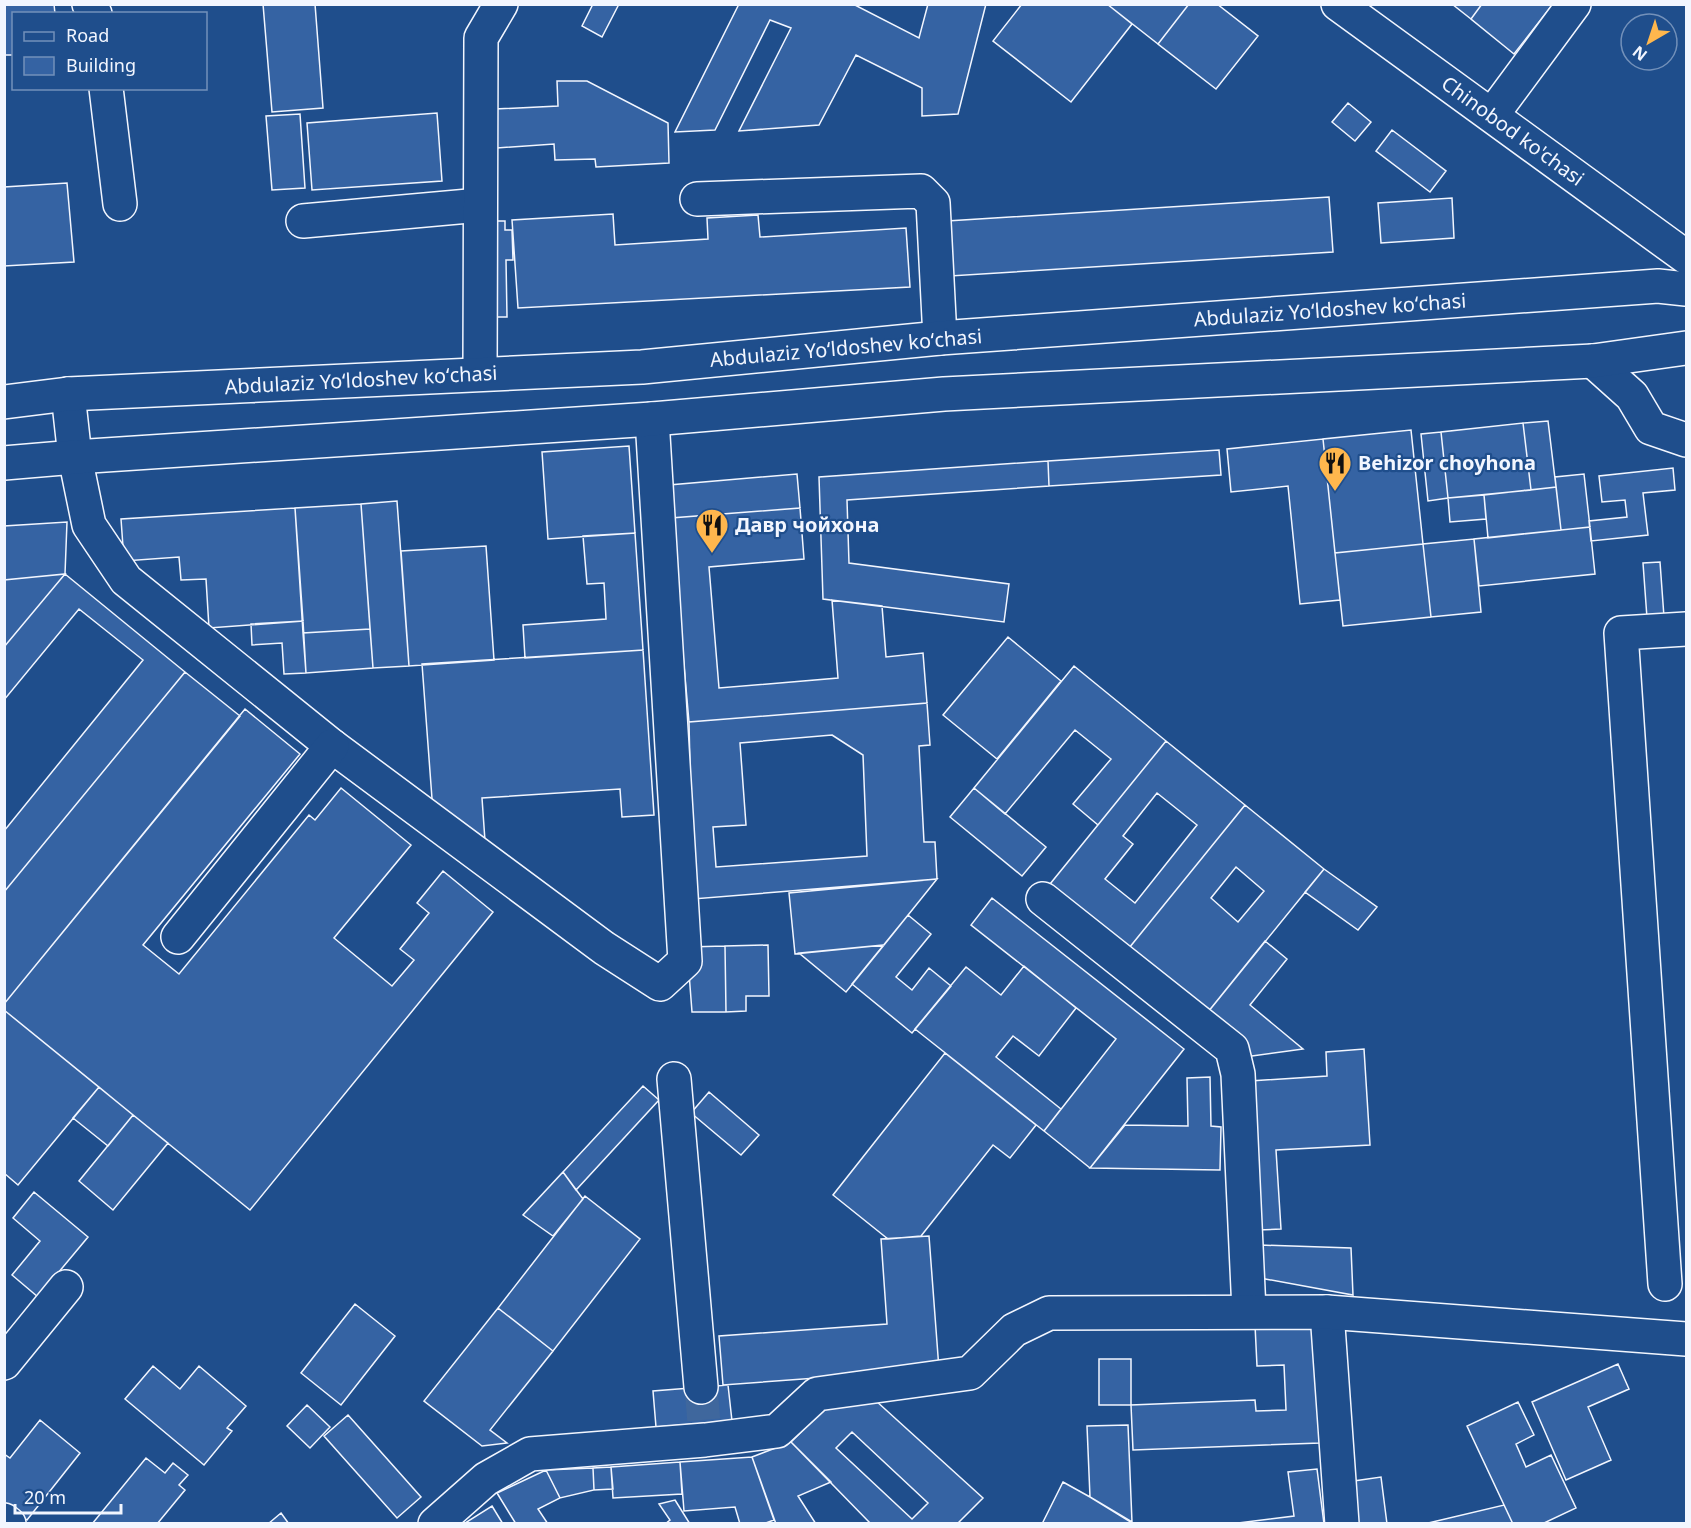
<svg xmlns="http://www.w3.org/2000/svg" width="1691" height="1528" viewBox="0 0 1691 1528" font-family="'Noto Sans',sans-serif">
<rect width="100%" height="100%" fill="#1f4e8c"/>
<path fill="#3563a3" stroke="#f2f6ff" stroke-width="1.5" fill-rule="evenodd" d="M4 4H54L55 14H14V55H4Z
M263 4H315L323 108 272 112Z
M593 4H619L602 37 582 26Z
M739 4H853L919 38 928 4H986L958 114 922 116V88L856 55 819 125 739 131 791 28 770 20 715 130 675 132Z
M1022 4H1107L1132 24 1071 102 993 41Z
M1107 4H1189L1158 44Z
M1189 4H1217L1258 36 1216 89 1158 44Z
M1452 4H1482L1471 19Z
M1482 4H1553L1514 54 1471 19Z
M557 81H587L668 123 669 163 596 167 595 159 555 160 554 144 497 148 495 109 558 106Z
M1348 103 1371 122 1355 141 1332 122Z
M437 113 442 181 312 190 307 123Z
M300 114 305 188 272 190 266 116Z
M1392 130 1446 171 1430 192 1376 151Z
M67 183 74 262 4 266V187Z
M1329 197 1333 252 950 276 947 221Z
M1452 198 1454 238 1381 243 1378 203Z
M613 214 615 245 708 239 707 218 758 215 760 237 906 228 910 287 518 308 512 220Z
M481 221H505V230H512L513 260H506L507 317H483Z
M1548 421 1556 487 1531 490 1523 423Z
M1523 423 1531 490 1448 498 1441 432Z
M1411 430 1423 544 1335 553 1323 439Z
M1441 432 1448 498 1428 501 1421 434Z
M1323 439 1340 600 1300 604 1288 486 1231 492 1227 449Z
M629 446 635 533 548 539 542 452Z
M1219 450 1221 475 1049 486 1048 461Z
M1048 461 1049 486 847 500 849 563 1009 584 1004 622 823 599 819 477Z
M1673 468 1675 490 1643 493 1648 535 1591 541 1589 521 1627 517 1625 500 1602 502 1599 476Z
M797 474 800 508 671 518 669 485Z
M1584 474 1590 527 1561 530 1555 477Z
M1556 487 1561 530 1488 538 1484 495Z
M1484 495 1486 519 1450 522 1448 498Z
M397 501 409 666 373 668 361 504Z
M361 504 370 629 303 633 295 508Z
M295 508 303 621 209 628 206 579 181 580 179 557 124 561 121 519Z
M800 508 804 559 709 567 719 688 838 678 832 600 882 606 886 657 923 653 927 703 689 722 671 518Z
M67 522 65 574 4 580V526Z
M1590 527 1595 574 1479 586 1474 539Z
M635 533 643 650 525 658 523 625 606 619 604 583 587 584 583 536Z
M1474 539 1481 612 1431 617 1423 544Z
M1423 544 1431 617 1343 626 1335 553Z
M486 546 494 660 409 666 401 551Z
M1660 562 1664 617 1647 618 1643 563Z
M65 574 185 672 4 892V831L143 660 79 609 4 700V647Z
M65 574 4 647V580Z
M303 621 306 673 284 674 282 643 252 645 251 624Z
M370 629 373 668 306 673 303 633Z
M1008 637 1061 681 997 759 943 715Z
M643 650 654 815 622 817 620 789 482 798 486 855 433 812 422 664Z
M1074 666 1166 741 1098 825 1073 804 1111 759 1075 730 1005 814 974 788Z
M185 672 240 716 4 1004V892Z
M927 703 930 745 919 746 924 842H935L937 879 693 899 689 722ZM832 735 863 755 867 856 716 867 713 827 746 825 740 743Z
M245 709 300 754 143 945 179 974 309 815 315 820 341 788 411 845 334 938 392 986 414 960 400 949 429 913 417 903 443 871 493 912 250 1210 4 1010V1004Z
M1166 741 1245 805 1125 953 1046 889ZM1157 793 1197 825 1135 903 1105 879 1133 844 1123 836Z
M974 788 1046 847 1022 876 950 817Z
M1245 805 1324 869 1204 1017 1125 953ZM1236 867 1264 891 1238 922 1211 898Z
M1324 869 1377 907 1358 930 1305 892Z
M937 879 884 945 795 954 789 893Z
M992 898 1184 1049 1090 1168 1044 1131 1116 1039 971 925Z
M908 915 931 934 896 977 912 990 929 968 951 986 912 1033 852 984Z
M1265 941 1287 959 1250 1005 1303 1049 1252 1056 1204 1017Z
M768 945 769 996H746V1011L726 1012 725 946Z
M884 945 846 992 799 953Z
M725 946 726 1012H692L687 947Z
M1024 966 1076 1008 1039 1056 1013 1036 996 1057 1061 1109 1044 1131 915 1029 966 967 1001 995Z
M4 1010 99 1087 18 1185 4 1173Z
M1364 1049 1370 1145 1276 1150 1281 1229 1258 1230 1250 1081 1327 1076 1326 1052Z
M945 1053 1036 1125 1010 1158 993 1145 921 1236 888 1239 833 1195Z
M1210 1077 1211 1126 1221 1127 1220 1170 1090 1168 1125 1125 1188 1126 1187 1078Z
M643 1086 659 1100 576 1190 563 1172Z
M99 1087 133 1115 108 1146 73 1118Z
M709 1092 759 1135 741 1155 691 1113Z
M133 1115 168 1143 113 1210 79 1181Z
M563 1172 583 1199 553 1236 523 1215Z
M34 1192 88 1237 38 1297 12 1275 40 1241 13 1218Z
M585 1196 640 1239 553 1351 498 1308Z
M929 1236 939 1369 723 1385 719 1336 887 1324 881 1239Z
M1260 1245 1351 1248 1353 1295 1260 1278Z
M355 1304 395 1336 341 1405 301 1373Z
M498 1308 553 1351 490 1430 507 1443 482 1446 424 1401Z
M1315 1323 1320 1443 1133 1450 1131 1405 1255 1400 1256 1411 1286 1410 1284 1365 1257 1366 1255 1325Z
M1099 1359H1131V1405H1099Z
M1618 1364 1629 1389 1588 1407 1611 1460 1566 1480 1532 1402Z
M153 1366 180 1389 199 1366 246 1406 227 1428 232 1431 204 1465 125 1399Z
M728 1385 732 1421 656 1427 653 1391Z
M875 1400 983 1498 957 1524H871L791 1442 831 1402ZM852 1432 928 1503 912 1519 836 1448Z
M1518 1402 1534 1435 1516 1444 1526 1467 1551 1455 1576 1508 1542 1524H1513L1467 1426Z
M307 1405 330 1427 310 1448 287 1426Z
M348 1415 421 1497 397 1518 324 1436Z
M40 1420 80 1453 27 1520 4 1502V1454L10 1458Z
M1128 1425 1132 1522 1090 1497 1087 1426Z
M791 1442 831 1482 798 1496 816 1524H776L752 1457Z
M752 1457 774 1520 763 1524H740L735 1507 684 1511 680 1462Z
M146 1458 165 1473 173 1463 188 1475 179 1485 185 1490 157 1524H92Z
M680 1462 682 1494 613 1498 611 1467Z
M611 1467 613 1489 594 1490 593 1468Z
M593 1468 594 1490 560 1498 546 1470Z
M1317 1469 1324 1524H1230L1294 1516 1288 1472Z
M546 1470 560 1498 538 1509 548 1524H516L497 1493Z
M1381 1477 1387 1524H1353L1347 1482Z
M1063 1482 1090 1497 1134 1524H1042Z
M675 1500 690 1524H665L670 1520 659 1504Z
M1504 1505 1513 1524H1424Z
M492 1506 503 1524 465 1523Z
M281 1513 289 1524H268Z"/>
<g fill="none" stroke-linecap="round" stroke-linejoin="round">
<path stroke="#3f679d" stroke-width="33" stroke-dasharray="33 16" stroke-linecap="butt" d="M701 1387 704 1423"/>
<defs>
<g id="minor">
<path d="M89 4 95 14"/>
<path id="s1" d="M1338 4 1686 257"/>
<path d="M106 88 120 204"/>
<path d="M1492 115 1574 4"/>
<path d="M697 199 921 191 933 203 940 338"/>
<path d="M303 221 480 205"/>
<path d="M1593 361 1632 396 1651 428 1686 440"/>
<path d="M480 374 481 38 501 4"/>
<path d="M68 394 75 457 89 525 126 580 332 746 604 948 660 984 685 961 652 419"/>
<path d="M1043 899 1232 1049 1238 1074 1249 1311"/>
<path d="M178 937 332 746"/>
<path d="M674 1079 701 1387"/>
<path d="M1665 1284 1621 633 1686 629"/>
<path d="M1327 1312 1342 1524"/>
<path d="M4 1363 66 1287"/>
<path d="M4 1520 9 1524"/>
<path d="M435 1524 486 1479 530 1454 705 1440 777 1431 817 1394 970 1373 1014 1330 1049 1313 1327 1312 1686 1339"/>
</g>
<path id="major" d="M4 402 68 394 642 367 940 338 1658 286 1686 289
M4 463 75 457 652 419 944 394 1593 361 1686 348"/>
</defs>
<use href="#minor" stroke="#f2f6ff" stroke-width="36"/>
<use href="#major" stroke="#f2f6ff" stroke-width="36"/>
<use href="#minor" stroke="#1f4e8c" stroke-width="33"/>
<use href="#major" stroke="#1f4e8c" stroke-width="33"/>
</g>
<defs>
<symbol id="restaurant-pin" viewBox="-11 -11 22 30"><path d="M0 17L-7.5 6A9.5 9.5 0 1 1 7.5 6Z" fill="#ffb74d" stroke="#1f4e8c"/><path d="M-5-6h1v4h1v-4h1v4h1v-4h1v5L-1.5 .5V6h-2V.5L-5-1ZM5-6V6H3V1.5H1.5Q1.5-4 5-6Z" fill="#111"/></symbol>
</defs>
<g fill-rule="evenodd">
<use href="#restaurant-pin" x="1316" y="444" width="38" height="52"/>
<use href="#restaurant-pin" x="693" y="506" width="38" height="52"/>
</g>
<g text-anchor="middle" stroke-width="4.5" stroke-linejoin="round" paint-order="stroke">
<g font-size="20" fill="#f2f6ff" stroke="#1f4e8c">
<text dy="7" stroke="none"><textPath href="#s1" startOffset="216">Chinobod ko'chasi</textPath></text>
<text transform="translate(1330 310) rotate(-4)" y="7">Abdulaziz Yoʻldoshev koʻchasi</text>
<text transform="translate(846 348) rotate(-5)" y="7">Abdulaziz Yoʻldoshev koʻchasi</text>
<text transform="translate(361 380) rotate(-3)" y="7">Abdulaziz Yoʻldoshev koʻchasi</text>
</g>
<g font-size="20" font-weight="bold" fill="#f2f6ff" stroke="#1f4e8c" text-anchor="start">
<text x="1358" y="470">Behizor choyhona</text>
<text x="735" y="532">Давр чойхона</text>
</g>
</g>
<rect width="1691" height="1528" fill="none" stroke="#f2f6ff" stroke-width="12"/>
<rect x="12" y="12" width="195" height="78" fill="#1f4e8c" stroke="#7391ba" stroke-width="1.5"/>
<rect x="24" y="32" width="30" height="9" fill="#1f4e8c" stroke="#7391ba" stroke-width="1.5"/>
<text x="66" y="42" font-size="18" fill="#f2f6ff">Road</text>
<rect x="24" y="57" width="30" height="18" fill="#3563a3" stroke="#7391ba" stroke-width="1.5"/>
<text x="66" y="72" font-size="18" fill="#f2f6ff">Building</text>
<g transform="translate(1649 42) rotate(219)"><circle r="28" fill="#1f4e8c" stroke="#7391ba" stroke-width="1.5"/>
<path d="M0-4.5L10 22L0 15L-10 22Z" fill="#ffb74d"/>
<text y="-9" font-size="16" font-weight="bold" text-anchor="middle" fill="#f2f6ff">N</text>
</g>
<path d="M15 1504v9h106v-9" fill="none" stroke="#f2f6ff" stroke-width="3"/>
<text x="24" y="1504" font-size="18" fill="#f2f6ff" stroke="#1f4e8c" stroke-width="4.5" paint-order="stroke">20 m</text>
</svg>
